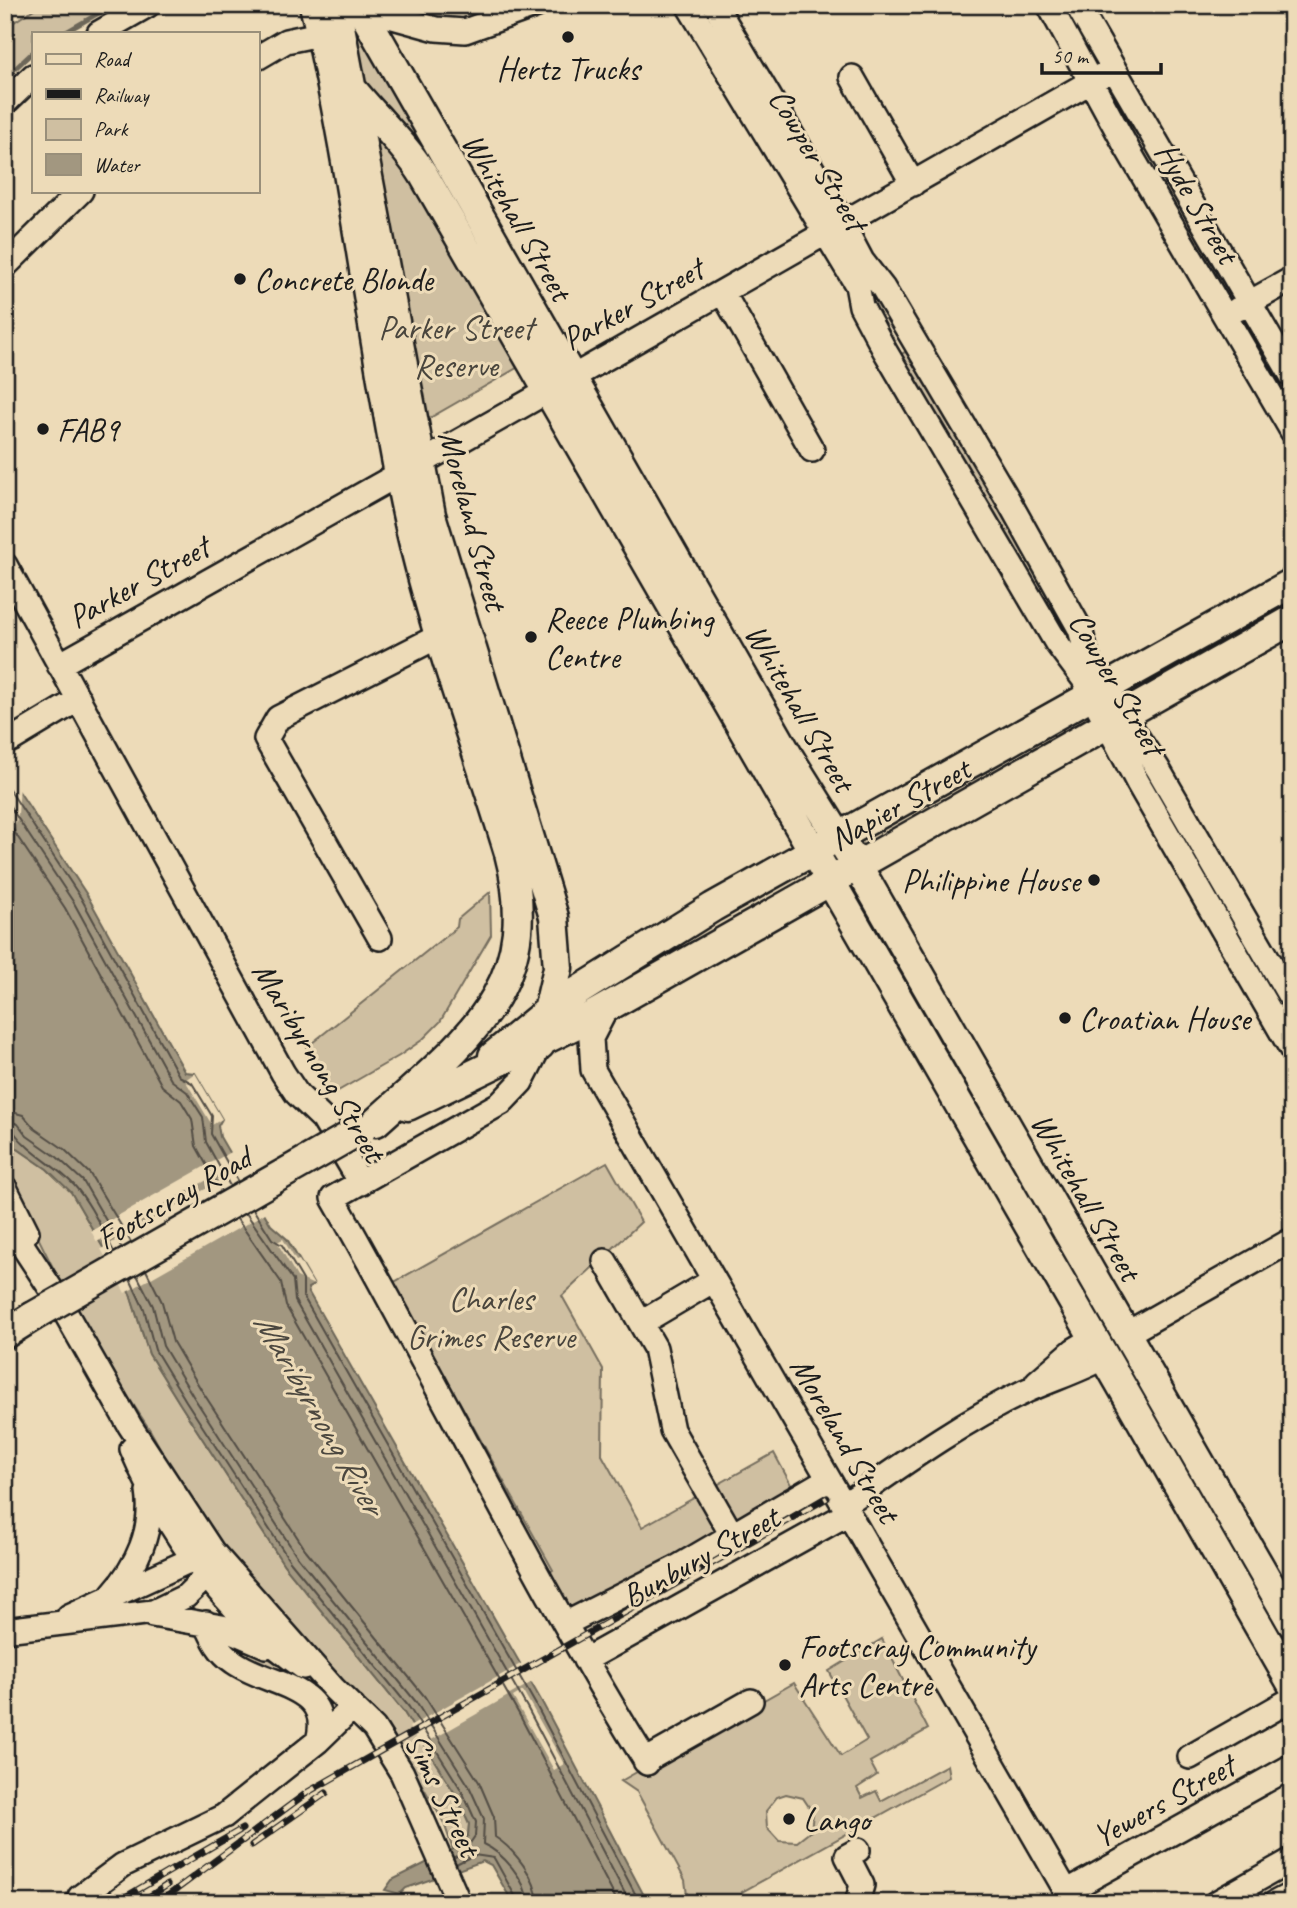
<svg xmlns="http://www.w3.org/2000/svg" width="1297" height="1908" viewBox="0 0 1297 1908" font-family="Caveat,sans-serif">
<rect width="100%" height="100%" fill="#eddbb8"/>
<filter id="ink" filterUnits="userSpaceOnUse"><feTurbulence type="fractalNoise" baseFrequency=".0143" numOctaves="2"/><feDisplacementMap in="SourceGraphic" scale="14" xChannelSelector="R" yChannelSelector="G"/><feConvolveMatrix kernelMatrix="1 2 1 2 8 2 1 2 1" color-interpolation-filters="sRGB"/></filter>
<g filter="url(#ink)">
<path fill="#cfbfa1" stroke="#766e5e" stroke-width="2" fill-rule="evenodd" d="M40 5H113L64 33H33V52L5 78V28Z
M363 28 544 350 537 354 409 133 389 107 362 82 353 32Z
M380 134 393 150 522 365 428 419 420 418 371 137Z
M905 352 911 355 1077 637 1076 644 1069 646 895 358Z
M490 892 491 935 440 1022 422 1040 399 1056 324 1099 320 1081 307 1047 457 927 458 919Z
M1255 956 1292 1010V1040L1251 958Z
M895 962H898L1097 1308 1092 1312 961 1092 942 1047Z
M15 1147 47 1169 71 1192 130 1294 149 1354 180 1404 284 1565 403 1711 456 1795 469 1824 468 1835 453 1850 444 1823 391 1731 240 1571 195 1510 150 1430 84 1330 5 1171V1153Z
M607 1162 641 1222 562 1296 603 1369 602 1455 642 1527 774 1453 795 1492 578 1614 559 1603 544 1576 553 1570 459 1401 451 1404 391 1284Z
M221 1638 259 1653 295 1674 292 1678 243 1658Z
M882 1639 928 1729 870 1762 877 1775 857 1788 862 1798 876 1791 881 1801 947 1765 949 1777 742 1892 747 1903H688L685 1880 659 1832 637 1792 621 1781 794 1683 841 1756 867 1740 829 1671ZM786 1794 803 1798 813 1813 811 1831 797 1842 779 1841 767 1828 766 1811 777 1797Z"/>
<path fill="#a29780" stroke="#6c6658" stroke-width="2" d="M5 770 87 895 185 1072 195 1073 222 1119 218 1126 220 1137 271 1225 287 1239 314 1285 308 1288 309 1293 542 1702 648 1903H513L491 1865 483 1861 406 1888 400 1894 385 1890 392 1880 456 1848 468 1836 469 1824 456 1795 403 1711 284 1565 180 1404 149 1354 130 1294 71 1192 47 1169 15 1147 5 1132Z"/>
<path fill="#eddbb8" d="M5 766 20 786 18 814 5 866Z
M195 1073 222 1119 212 1125 185 1080Z
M232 1151 239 1162 97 1242 91 1231Z
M242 1168 267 1212 125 1293 101 1249Z
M283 1239 296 1261 299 1260 314 1285 297 1277 277 1242Z
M524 1662 534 1681 421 1746 409 1727Z
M523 1691 564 1764 554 1770 513 1697Z"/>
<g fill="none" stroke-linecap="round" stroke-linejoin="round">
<path stroke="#524d44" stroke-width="2" d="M5 783 81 898 179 1076 192 1083 212 1116 211 1134 238 1182
M5 799 74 903 171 1080 187 1092 203 1117 206 1142 230 1186
M5 818 65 908 162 1086 181 1101 192 1119 196 1146 221 1191
M5 1110 23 1115 35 1129 64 1149 90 1174 131 1242
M5 1120 18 1124 27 1136 57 1157 83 1181 122 1248
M5 1129 13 1131C29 1153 55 1165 74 1185 91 1204 102 1230 114 1252
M253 1209 272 1239 282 1245 303 1280V1296L536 1705 640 1903
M246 1213 293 1280 295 1301 528 1709 630 1903
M237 1219 281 1282 286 1306 519 1714 618 1903
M146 1270 162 1302 173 1342 202 1391 305 1549 425 1697 479 1782 494 1817 495 1837C514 1849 537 1878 538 1903
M137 1275 153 1306 163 1346 193 1396 297 1556 416 1702 469 1786 484 1819 483 1844C503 1853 526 1879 528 1903
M130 1279 144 1309 155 1350 186 1401 290 1561 409 1707 462 1791 476 1822 475 1836 464 1852 453 1858
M456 1864 474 1855 494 1858 519 1903"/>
<path stroke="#6c6658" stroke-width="4.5" d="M64 33 113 5
M5 78 33 52"/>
<defs>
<path id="minor" d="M399 5 389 16 436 29 465 31 537 5
M688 5 857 285 861 306 885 351 1056 642 1083 678 1138 783 1292 1050
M715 5 824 189 862 261 883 288 1007 498 1080 629 1089 663 1158 769 1292 1000
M1049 5 1128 150 1292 431
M1077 5 1292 376
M99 33 148 5
M257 58 286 41 320 34
M852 77 913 184
M5 103 33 76
M5 266 81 191
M723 293 812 450
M1238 309 1292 279
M571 378 1113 69
M421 463 548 391
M5 565 283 1073 297 1094 323 1119 361 1183
M59 665 399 474
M11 740 79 699
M380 938 266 739 278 718 441 635
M607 1007 591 1038 593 1070 1073 1903
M540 1045 521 1082 501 1103 333 1198C440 1385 533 1580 647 1763
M5 1188 27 1232
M5 1219 57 1298 130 1426 212 1551 334 1689 374 1728 402 1773 459 1903
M605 1261 655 1348 672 1430 732 1535
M641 1323 714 1280
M1126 1334 1292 1240
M1037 1382 1074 1350 1094 1338
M132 1449C168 1534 226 1614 303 1667
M844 1505C903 1464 961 1422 1026 1391 1053 1379 1079 1371 1105 1357
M112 1594C137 1566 154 1530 148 1491
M152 1615 222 1627 266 1646
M69 1616 206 1553
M206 1623C213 1639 219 1652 234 1662 267 1686 334 1685 318 1741
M565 1624 676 1568 828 1479
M5 1630 153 1612 186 1596 216 1567
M585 1660 849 1513
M1190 1757 1292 1699
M645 1761 751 1701
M1066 1892 1292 1766
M80 1897 123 1865 224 1816 318 1741 353 1707
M857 1903 862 1885 847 1856 858 1850
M1216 1903 1292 1860
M1275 1903 1292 1894"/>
<path id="major" d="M314 5C354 171 371 342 406 509 430 624 475 741 509 853 545 987 465 1041 376 1122
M336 5 431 515 554 917 558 968 540 1045
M359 5 789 757 867 882 1292 1623
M321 37C341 91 393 126 423 174 709 679 1005 1179 1292 1684
M493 1056 551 1008 713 907 1292 583
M408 1106 581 1022 1292 620
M5 1334 32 1317"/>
</defs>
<use href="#minor" stroke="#1c1c1c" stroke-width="28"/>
<use href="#major" stroke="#1c1c1c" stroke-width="33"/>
<use href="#minor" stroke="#eddbb8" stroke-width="23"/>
<use href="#major" stroke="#eddbb8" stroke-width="28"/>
<defs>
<path id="rail" d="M252 1845 326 1793
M115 1903 242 1829
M140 1903 167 1885
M158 1903 308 1792 827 1498"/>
</defs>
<use href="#rail" stroke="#1c1c1c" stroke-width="7"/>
<use href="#rail" stroke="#eddbb8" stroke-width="4.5" stroke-dasharray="13" stroke-linecap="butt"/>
<defs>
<path id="major-bridge" d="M32 1317 362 1129"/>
</defs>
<use href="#major-bridge" stroke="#1c1c1c" stroke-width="33" stroke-linecap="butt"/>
<use href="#major-bridge" stroke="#eddbb8" stroke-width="28"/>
</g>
</g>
<g fill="#1c1c1c" stroke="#eddbb8" stroke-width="2.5">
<circle cx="568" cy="37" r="7"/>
<circle cx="240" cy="279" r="7"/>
<circle cx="43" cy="429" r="7"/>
<circle cx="531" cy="637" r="7"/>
<circle cx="1094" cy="880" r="7"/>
<circle cx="1065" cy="1018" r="7"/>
<circle cx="785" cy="1665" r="7"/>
<circle cx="789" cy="1819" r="7"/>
</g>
<g text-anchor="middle" stroke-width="6" stroke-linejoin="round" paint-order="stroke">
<g font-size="33" fill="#1c1c1c" stroke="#eddbb8" text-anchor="start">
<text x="568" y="80" text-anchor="middle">Hertz Trucks</text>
<text x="254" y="291">Concrete Blonde</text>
<text x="57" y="441">FAB9</text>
<text x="545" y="630">Reece Plumbing<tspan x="545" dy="38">Centre</tspan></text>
<text x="1080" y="892" text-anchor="end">Philippine House</text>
<text x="1079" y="1030">Croatian House</text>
<text x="799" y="1658">Footscray Community<tspan x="799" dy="38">Arts Centre</tspan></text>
<text x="803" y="1831">Lango</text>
</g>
<g font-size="33" fill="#1c1c1c" stroke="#eddbb8">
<text transform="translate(819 159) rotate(59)" y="12">Cowper Street</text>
<text transform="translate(1198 202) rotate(60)" y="12">Hyde Street</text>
<text transform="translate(518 216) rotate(60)" y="12">Whitehall Street</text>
<text transform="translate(632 303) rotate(-29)" y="12">Parker Street</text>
<text transform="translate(474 520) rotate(75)" y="12">Moreland Street</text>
<text transform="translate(138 581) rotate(-29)" y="12">Parker Street</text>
<text transform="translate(1118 683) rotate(60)" y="12">Cowper Street</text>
<text transform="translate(801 707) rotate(60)" y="12">Whitehall Street</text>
<text transform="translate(899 803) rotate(-29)" y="12">Napier Street</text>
<text transform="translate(320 1061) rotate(59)" y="12">Maribyrnong Street</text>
<text transform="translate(1087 1196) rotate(60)" y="12">Whitehall Street</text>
<text transform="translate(173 1197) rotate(-30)" y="12">Footscray Road</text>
<text transform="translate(846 1439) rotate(60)" y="12">Moreland Street</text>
<text transform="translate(700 1556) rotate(-29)" y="12">Bunbury Street</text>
<text transform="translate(444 1794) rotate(64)" y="12">Sims Street</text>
<text transform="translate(1163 1800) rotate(-29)" y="12">Yewers Street</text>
</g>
<g font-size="33" fill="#49453d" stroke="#eddbb8">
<text x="456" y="339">Parker Street<tspan x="456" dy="38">Reserve</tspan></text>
<text x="491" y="1310">Charles<tspan x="491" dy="38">Grimes Reserve</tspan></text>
</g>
<g font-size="35" font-style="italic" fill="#4b473f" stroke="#eddbb8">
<text transform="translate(320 1413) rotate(60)" y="12">Maribyrnong River</text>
</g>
</g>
<rect width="1297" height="1908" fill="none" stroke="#eddbb8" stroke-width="28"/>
<rect x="14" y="14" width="1269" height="1880" fill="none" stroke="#1c1c1c" stroke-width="2.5" filter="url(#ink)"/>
<rect x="32" y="32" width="228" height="161" fill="#eddbb8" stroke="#998f7a" stroke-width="2"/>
<rect x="46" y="54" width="35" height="10" fill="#eddbb8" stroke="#998f7a" stroke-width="2"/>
<text x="94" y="66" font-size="21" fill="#1c1c1c">Road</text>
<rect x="46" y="89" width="35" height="10" fill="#1c1c1c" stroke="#998f7a" stroke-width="2"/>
<text x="94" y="102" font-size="21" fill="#1c1c1c">Railway</text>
<rect x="46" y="119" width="35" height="21" fill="#cfbfa1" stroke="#998f7a" stroke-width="2"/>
<text x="94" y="136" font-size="21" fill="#1c1c1c">Park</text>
<rect x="46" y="154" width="35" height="21" fill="#a29780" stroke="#998f7a" stroke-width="2"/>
<text x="94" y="172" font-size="21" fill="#1c1c1c">Water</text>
<path d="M1042 63v10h119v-10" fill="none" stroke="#1c1c1c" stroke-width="3.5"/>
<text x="1052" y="63" font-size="21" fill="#1c1c1c" stroke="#eddbb8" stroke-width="5" paint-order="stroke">50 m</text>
</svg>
